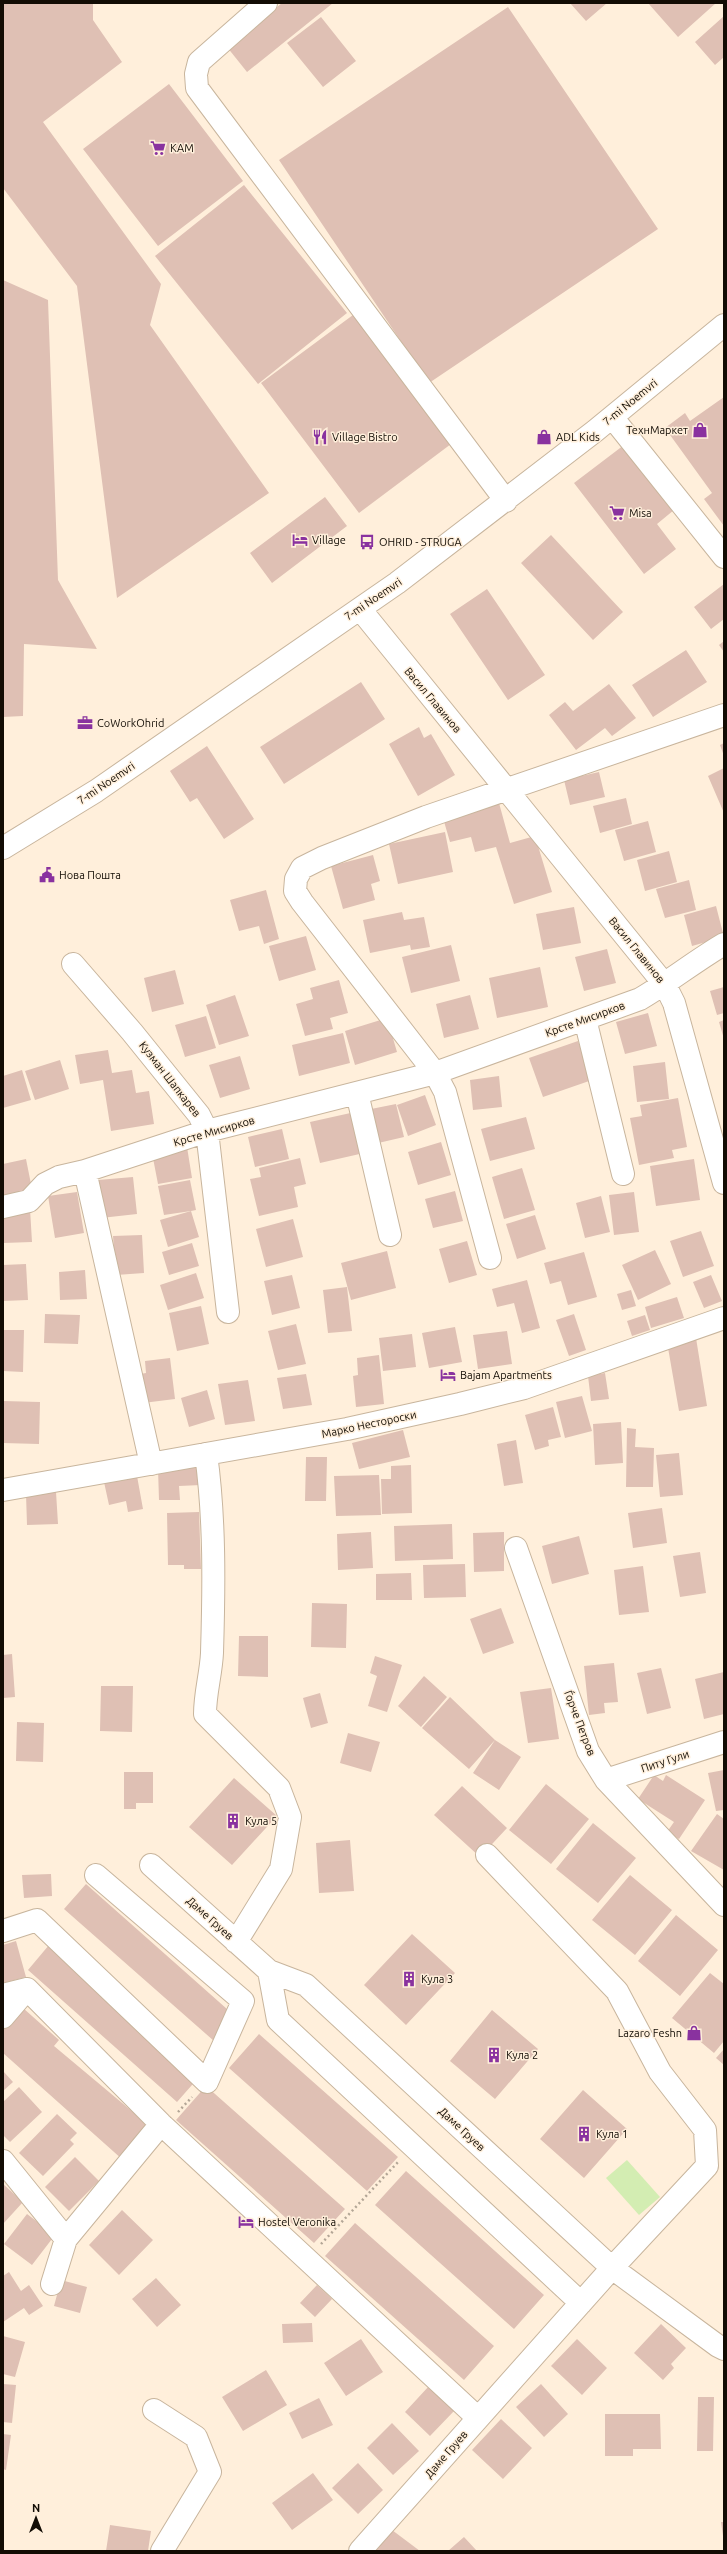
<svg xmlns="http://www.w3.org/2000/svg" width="727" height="2554" viewBox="0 0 727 2554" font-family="Ubuntu,sans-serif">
<rect width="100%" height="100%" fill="#ffefdb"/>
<path fill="#d3edb2" d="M627 2160 660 2197 639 2215 606 2178Z"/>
<path fill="#dfc0b4" d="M3 3H93V20L122 62 43 122 161 284 150 325 269 493 117 598 77 286 3 188Z
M282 3H333L247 72 227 47Z
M570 3H607L586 21Z
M648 3H716L678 37Z
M508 7 658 229 429 383 279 160Z
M724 16V57L715 65 695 42Z
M321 17 356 61 323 87 287 43Z
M169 84 243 181 158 246 83 149Z
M244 185 347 313 258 384 155 256Z
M3 280 48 300 58 580 97 649 24 644 23 716 3 717Z
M353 315 451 444 359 513 261 383Z
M724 397V526L704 499 712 493 665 428 685 413 690 421Z
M624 445 674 510 657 524 676 549 644 574 574 483Z
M325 497 347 526 272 583 250 553Z
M551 535 623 612 593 640 521 563Z
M724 584V619L711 629 694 607Z
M487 589 545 675 508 700 450 614Z
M724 641V652L719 645Z
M686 650 707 682 653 717 632 685Z
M361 682 385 719 284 784 260 747Z
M609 684 636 718 612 736 605 728 576 750 549 715 565 702 573 711Z
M419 727 424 738 431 734 455 775 418 796 389 744Z
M724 743V756L720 745Z
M207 746 254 819 224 839 197 798 190 802 170 771Z
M724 768V813L708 776Z
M599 772 605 797 570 805 564 780Z
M626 798 632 824 600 833 593 806Z
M499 803 510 843 535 836 552 892 514 904 496 847 475 852 471 837 450 842 443 818Z
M648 821 656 852 624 861 615 830Z
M445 832 453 872 398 884 389 844Z
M669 851 677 882 645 891 637 860Z
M373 855 380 881 371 884 375 900 343 909 331 866Z
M689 880 696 910 665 918 656 889Z
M266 890 279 939 264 944 259 926 239 931 230 900Z
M716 906 724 937 692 946 684 915Z
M574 907 581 943 543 950 536 914Z
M402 912 404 920 424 917 430 947 411 950 410 945 370 953 363 920Z
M306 936 316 970 279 981 269 946Z
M451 945 460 981 411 993 402 957Z
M607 949 616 983 584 991 575 957Z
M540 967 548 1007 497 1018 489 978Z
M175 970 184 1004 152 1012 144 978Z
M339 980 348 1013 330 1018 333 1029 305 1036 296 1004 313 999 310 988Z
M724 987V1013L717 1015 710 991Z
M235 995 249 1036 219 1045 206 1005Z
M470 995 479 1029 444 1038 436 1004Z
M648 1013 657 1046 625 1054 616 1022Z
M206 1016 216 1048 185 1057 175 1025Z
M387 1018 397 1052 355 1065 345 1031Z
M724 1020V1039L719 1022Z
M343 1033 350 1063 299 1076 292 1045Z
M578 1041 592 1080 543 1097 529 1058Z
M108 1050 112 1073 132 1070 136 1093 149 1091 154 1124 111 1131 103 1080 80 1084 75 1055Z
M240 1056 250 1089 220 1098 209 1065Z
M60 1060 69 1089 35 1100 25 1071Z
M665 1062 669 1099 637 1102 633 1066Z
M22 1070 31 1100 3 1108V1076Z
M499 1076 502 1107 473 1110 470 1080Z
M425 1095 436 1125 408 1136 397 1105Z
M678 1098 687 1147 672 1150 674 1158 639 1165 630 1118 642 1116 640 1105Z
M396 1104 404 1137 374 1144 366 1110Z
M355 1112 364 1153 320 1163 310 1122Z
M526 1117 535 1149 490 1161 481 1129Z
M282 1129 289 1159 255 1167 248 1137Z
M441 1142 451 1175 418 1185 408 1152Z
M187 1147 192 1178 158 1184 152 1153Z
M300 1158 306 1184 294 1187 298 1207 259 1216 250 1179 261 1177 259 1168Z
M26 1159 32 1189 3 1196V1164Z
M694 1159 700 1200 656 1206 650 1166Z
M522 1168 535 1210 504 1219 492 1177Z
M133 1177 137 1214 101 1218 98 1180Z
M190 1180 196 1210 191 1211 199 1237 168 1247 160 1220 191 1211 164 1215 158 1186Z
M455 1191 463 1221 433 1228 425 1199Z
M77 1192 84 1233 55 1238 48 1196Z
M634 1192 639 1232 614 1235 609 1195Z
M601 1196 610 1232 585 1238 576 1203Z
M30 1209 32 1242 3 1243V1210Z
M535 1215 546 1249 517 1259 506 1224Z
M293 1219 303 1257 266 1267 256 1229Z
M701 1231 714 1266 683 1277 670 1241Z
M142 1235 144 1273 116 1275 113 1236Z
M467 1241 477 1275 449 1283 439 1249Z
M192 1243 199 1266 169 1275 162 1252Z
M655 1250 671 1284 638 1300 622 1265Z
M387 1251 396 1288 351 1300 341 1263Z
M584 1252 597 1297 568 1305 561 1281 550 1284 544 1263Z
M26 1264 28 1300 3 1301V1265Z
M85 1270 87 1299 60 1300 59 1272Z
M196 1273 204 1298 168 1310 160 1285Z
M292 1275 300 1308 272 1315 264 1281Z
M711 1275 722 1301 704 1308 693 1282Z
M527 1280 540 1328 522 1333 514 1303 497 1307 492 1289Z
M347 1287 352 1331 328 1333 323 1290Z
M631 1290 636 1306 622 1310 617 1294Z
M677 1297 684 1318 651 1328 645 1307Z
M201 1306 209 1344 177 1351 169 1313Z
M45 1314 80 1315 78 1344 44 1343Z
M574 1314 586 1350 569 1356 556 1320Z
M645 1315 650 1330 632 1336 627 1321Z
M296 1324 306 1364 278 1370 268 1331Z
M455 1327 462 1362 429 1368 422 1333Z
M3 1330H24L23 1372 3 1371Z
M507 1331 512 1364 478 1369 473 1335Z
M412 1334 416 1367 383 1371 379 1338Z
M696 1338 707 1406 679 1411 667 1342Z
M379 1355 384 1404 356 1407 353 1376 358 1375 357 1358Z
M170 1358 175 1399 143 1403 140 1374 146 1373 145 1361Z
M605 1373 609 1399 591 1401 588 1376Z
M306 1374 312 1405 283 1409 277 1378Z
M248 1380 255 1421 225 1425 218 1384Z
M207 1390 215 1419 189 1427 181 1398Z
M582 1396 592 1431 565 1438 556 1402Z
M3 1401 40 1402 39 1444 3 1443Z
M553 1407 561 1437 548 1440 549 1446 535 1450 525 1415Z
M621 1422 623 1463 595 1465 593 1424Z
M627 1428 636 1429 635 1447 654 1448 653 1487H626Z
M403 1430 410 1457 359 1469 352 1443Z
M516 1440 523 1483 504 1486 497 1444Z
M679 1453 683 1495 660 1497 656 1455Z
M306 1457H327L326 1501H305Z
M411 1465 412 1513 382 1514 381 1479H391V1466Z
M200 1466 201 1485 179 1486 180 1500H159L158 1468Z
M379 1475 381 1515 336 1516 334 1476Z
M137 1476 143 1509 128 1512 126 1501 109 1505 104 1482Z
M56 1492 58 1524 27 1525 26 1494Z
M662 1508 667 1543 633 1548 628 1513Z
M199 1512 201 1569H184V1565H168L167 1513Z
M452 1524 453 1559 395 1561 394 1526Z
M371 1532 373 1568 338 1570 337 1534Z
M504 1532V1571L474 1572 473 1533Z
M579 1536 589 1574 552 1584 542 1546Z
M700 1552 706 1593 680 1597 673 1556Z
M465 1564 466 1597 424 1598 423 1565Z
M643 1566 649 1612 619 1615 614 1570Z
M411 1573 412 1600H376V1574Z
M312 1603 347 1604 346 1648 311 1647Z
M501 1608 514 1643 483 1654 470 1619Z
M239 1636H268V1677L238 1676Z
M12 1654 15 1697 3 1698V1655Z
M375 1656 402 1665 387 1712 368 1706 377 1676 370 1673Z
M614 1663 618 1702 604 1703 605 1713 589 1715 584 1666Z
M661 1668 671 1708 647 1714 637 1673Z
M724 1672V1714L704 1719 695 1679Z
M424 1676 447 1697 421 1727 398 1706Z
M101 1686H133L132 1732 100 1731Z
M551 1688 559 1739 528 1743 520 1692Z
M320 1693 328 1723 311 1728 303 1698Z
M450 1697 495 1740 521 1757 499 1790 473 1773 495 1740 469 1769 422 1728Z
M17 1722 44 1723 43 1762 16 1761Z
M348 1733 380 1742 371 1772 340 1763Z
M724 1770V1810L716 1811 708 1773Z
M124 1772H153V1803H136V1809H124Z
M654 1775 663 1781 666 1775 705 1800 679 1839 667 1832 674 1822 638 1799Z
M234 1778 277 1816 232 1865 189 1827Z
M546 1784 589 1819 551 1864 509 1830Z
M462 1786 507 1828 480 1857 434 1815Z
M717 1814 724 1819V1870L691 1851Z
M593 1823 636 1858 598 1903 556 1869Z
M350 1840 354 1891 319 1893 316 1843Z
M51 1874 52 1896 24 1898 22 1875Z
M630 1875 672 1910 635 1955 592 1920Z
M86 1884 236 2017 214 2041 64 1909Z
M676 1915 718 1950 680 1996 638 1961Z
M412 1934 455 1973 406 2025 364 1985Z
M16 1941 26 1977 3 1983V1945Z
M49 1945 199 2077 177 2102 28 1970Z
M710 1973 724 1984V2041L714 2053 672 2018Z
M23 2008 59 2040 54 2046 152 2128 123 2160 3 2053V2030Z
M492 2010 538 2049 495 2099 450 2061Z
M259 2034 398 2157 367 2191 229 2068Z
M724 2049V2065L716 2058Z
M3 2071 13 2082 3 2091Z
M206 2086 345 2209 314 2243 176 2120Z
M19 2087 42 2112 10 2142 3 2135V2102Z
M583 2090 627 2129 584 2178 540 2139Z
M57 2114 77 2133 70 2140 74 2144 43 2176 19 2153Z
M75 2157 99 2181 69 2211 45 2187Z
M406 2171 544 2295 514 2329 375 2205Z
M3 2184 23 2202 3 2224Z
M122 2210 153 2240 119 2275 89 2245Z
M27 2214 55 2235 32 2265 4 2244Z
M355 2223 494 2346 464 2380 325 2256Z
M9 2272 21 2291 29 2285 43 2306 29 2315 24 2308 3 2322V2276Z
M156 2278 181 2305 157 2327 132 2299Z
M61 2280 87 2287 80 2313 54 2306Z
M317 2285 332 2299 315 2317 300 2303Z
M312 2323 313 2342 283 2343 282 2324Z
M661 2324 686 2348 671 2364 674 2368 663 2380 634 2353Z
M3 2336 25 2342 15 2377 3 2374Z
M361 2339 383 2372 346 2396 324 2363Z
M577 2339 607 2368 582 2395 551 2366Z
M266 2370 287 2405 243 2431 222 2397Z
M3 2384 16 2385 12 2423 3 2422Z
M541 2384 568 2414 544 2437 516 2407Z
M429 2386 455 2410 430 2436 405 2412Z
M698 2397H714L713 2451H697Z
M319 2398 333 2425 302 2439 289 2413Z
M605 2414H660L661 2449H633V2456H605Z
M501 2419 532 2448 503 2479 472 2450Z
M392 2423 419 2451 393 2475 367 2448Z
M3 2434 11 2435 6 2470 3 2469Z
M358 2463 383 2490 358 2514 332 2488Z
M313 2473 333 2500 292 2530 272 2503Z
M721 2522H724V2536H723Z
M110 2525 151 2531 148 2551H106Z
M392 2530 420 2551H375Z
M464 2537 477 2551H448Z"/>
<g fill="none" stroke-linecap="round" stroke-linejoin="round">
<defs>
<path id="minor" d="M266 3 199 62 196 74 197 88 506 501
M612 417 724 557
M360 609 665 985 674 1003 724 1183
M3 848 96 791 397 583 595 431 724 325
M73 964 132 1032 199 1115 207 1131 228 1312
M585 1019 623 1174
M357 1093 390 1235
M85 1171 151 1464
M3 1207 29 1201 45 1184 59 1177 85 1171 207 1131 435 1073 640 999C669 982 695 961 724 944
M490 1258 445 1092 435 1073 302 902 295 891 296 879 302 868 322 858 426 817 724 715
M206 1454C215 1520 214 1587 212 1653 211 1674 205 1693 205 1714L279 1788 290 1817 281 1869 236 1942
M3 1490 347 1429 460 1404 524 1388 724 1318
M516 1548 588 1751 606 1780 724 1905
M606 1780 724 1742
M487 1855 617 1991 660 2072 705 2130 707 2166 612 2268 718 2346 724 2349
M151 1865 269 1971 306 1985 612 2268 360 2551
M3 1931 37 1920 207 2082 243 2001 96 1875
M269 1971 278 2020 581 2303
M3 1995 27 1989 161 2124 478 2418
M3 2017 27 1989
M3 2161 66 2239
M52 2284 66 2239 161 2124
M154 2410 196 2437 210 2472 162 2551"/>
</defs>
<use href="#minor" stroke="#c8b59d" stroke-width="24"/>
<path stroke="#b3a696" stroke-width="2.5" stroke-dasharray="2 3" stroke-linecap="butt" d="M178 2112 192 2097
M321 2244 399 2161"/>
<use href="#minor" stroke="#fff" stroke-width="22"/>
</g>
<defs>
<symbol id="supermarket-bare" viewBox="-9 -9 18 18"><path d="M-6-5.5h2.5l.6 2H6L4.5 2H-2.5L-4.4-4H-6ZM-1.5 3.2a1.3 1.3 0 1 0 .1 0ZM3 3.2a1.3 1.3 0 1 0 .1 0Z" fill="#89329f" stroke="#ffefdb" stroke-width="2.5" paint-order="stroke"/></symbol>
<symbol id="shop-bare" viewBox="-9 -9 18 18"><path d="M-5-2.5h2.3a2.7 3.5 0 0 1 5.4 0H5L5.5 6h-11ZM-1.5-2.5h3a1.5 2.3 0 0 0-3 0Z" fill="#89329f" stroke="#ffefdb" stroke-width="2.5" paint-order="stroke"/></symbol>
<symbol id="restaurant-bare" viewBox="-9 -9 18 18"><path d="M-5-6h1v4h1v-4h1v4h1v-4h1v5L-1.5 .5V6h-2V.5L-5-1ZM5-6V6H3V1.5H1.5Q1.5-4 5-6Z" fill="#89329f" stroke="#ffefdb" stroke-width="2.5" paint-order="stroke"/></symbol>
<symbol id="hotel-bare" viewBox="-9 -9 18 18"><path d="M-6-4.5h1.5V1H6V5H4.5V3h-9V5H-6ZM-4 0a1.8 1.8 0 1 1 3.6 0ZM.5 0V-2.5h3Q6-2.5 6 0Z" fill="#89329f" stroke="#ffefdb" stroke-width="2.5" paint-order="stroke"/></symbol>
<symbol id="bus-bare" viewBox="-9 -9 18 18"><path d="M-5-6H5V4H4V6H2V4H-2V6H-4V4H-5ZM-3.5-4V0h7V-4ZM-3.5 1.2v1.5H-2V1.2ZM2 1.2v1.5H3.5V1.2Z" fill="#89329f" stroke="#ffefdb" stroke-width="2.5" paint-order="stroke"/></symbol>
<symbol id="office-bare" viewBox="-9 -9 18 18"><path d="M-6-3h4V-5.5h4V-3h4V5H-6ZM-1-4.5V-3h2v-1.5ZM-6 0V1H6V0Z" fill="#89329f" stroke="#ffefdb" stroke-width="2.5" paint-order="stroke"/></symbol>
<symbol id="civic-bare" viewBox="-9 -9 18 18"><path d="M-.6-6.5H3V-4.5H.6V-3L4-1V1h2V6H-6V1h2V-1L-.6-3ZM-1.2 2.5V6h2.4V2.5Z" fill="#89329f" stroke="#ffefdb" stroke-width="2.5" paint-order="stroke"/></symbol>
<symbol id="building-bare" viewBox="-9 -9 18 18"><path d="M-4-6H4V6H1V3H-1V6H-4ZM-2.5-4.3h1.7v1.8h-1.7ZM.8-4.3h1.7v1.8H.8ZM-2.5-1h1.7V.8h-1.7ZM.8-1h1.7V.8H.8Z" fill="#89329f" stroke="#ffefdb" stroke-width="2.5" paint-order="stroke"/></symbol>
</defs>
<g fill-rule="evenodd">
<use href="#supermarket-bare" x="147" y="137" width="22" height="22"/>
<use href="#shop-bare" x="689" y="419" width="22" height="22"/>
<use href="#restaurant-bare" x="309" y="426" width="22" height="22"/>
<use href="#shop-bare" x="533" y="426" width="22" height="22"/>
<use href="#supermarket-bare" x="606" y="502" width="22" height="22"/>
<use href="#hotel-bare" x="289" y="529" width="22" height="22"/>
<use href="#bus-bare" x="356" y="531" width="22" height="22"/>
<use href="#office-bare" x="74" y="712" width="22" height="22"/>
<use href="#civic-bare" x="36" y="864" width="22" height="22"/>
<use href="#hotel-bare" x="437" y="1364" width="22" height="22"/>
<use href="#building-bare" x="222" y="1810" width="22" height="22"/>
<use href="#building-bare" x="398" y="1968" width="22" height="22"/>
<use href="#shop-bare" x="683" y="2022" width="22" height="22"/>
<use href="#building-bare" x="483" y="2044" width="22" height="22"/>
<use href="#building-bare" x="573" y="2123" width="22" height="22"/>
<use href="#hotel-bare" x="235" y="2211" width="22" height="22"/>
</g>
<g text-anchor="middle" stroke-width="3" stroke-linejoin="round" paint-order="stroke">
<g font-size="11" fill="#120c04" stroke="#ffefdb" text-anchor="start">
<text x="170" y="152">KAM</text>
<text x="688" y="434" text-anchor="end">ТехнМаркет</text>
<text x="332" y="441">Village Bistro</text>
<text x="556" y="441">ADL Kids</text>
<text x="629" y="517">Misa</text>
<text x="312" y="544">Village</text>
<text x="379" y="546">OHRID - STRUGA</text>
<text x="97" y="727">CoWorkOhrid</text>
<text x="59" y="879">Нова Пошта</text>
<text x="460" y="1379">Bajam Apartments</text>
<text x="245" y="1825">Кула 5</text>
<text x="421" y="1983">Кула 3</text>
<text x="682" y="2037" text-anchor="end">Lazaro Feshn</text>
<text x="506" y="2059">Кула 2</text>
<text x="596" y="2138">Кула 1</text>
<text x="258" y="2226">Hostel Veronika</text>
</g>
<g font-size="11" fill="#120c04" stroke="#ffefdb">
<text transform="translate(630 402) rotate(-39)" y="4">7-mi Noemvri</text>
<text transform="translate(373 599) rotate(-34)" y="4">7-mi Noemvri</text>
<text transform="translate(433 700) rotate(50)" y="4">Васил Главинов</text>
<text transform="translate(106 783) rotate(-34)" y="4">7-mi Noemvri</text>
<text transform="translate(637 950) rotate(51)" y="4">Васил Главинов</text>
<text transform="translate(585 1019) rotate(-20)" y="4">Крсте Мисирков</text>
<text transform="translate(170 1079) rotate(52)" y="4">Кузман Шапкарев</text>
<text transform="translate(214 1131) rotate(-16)" y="4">Крсте Мисирков</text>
<text transform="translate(369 1424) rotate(-12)" y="4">Марко Нестороски</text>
<text transform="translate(580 1723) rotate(69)" y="4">Ѓорче Петров</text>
<text transform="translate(665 1761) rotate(-18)" y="4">Питу Гули</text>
<text transform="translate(210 1918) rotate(42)" y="4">Даме Груев</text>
<text transform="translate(462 2129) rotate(43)" y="4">Даме Груев</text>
<text transform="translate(446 2454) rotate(-49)" y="4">Даме Груев</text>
</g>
</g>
<rect width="727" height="2554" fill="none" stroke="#120c04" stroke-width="8"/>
<g transform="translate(36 2518)" stroke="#ffefdb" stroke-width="3" paint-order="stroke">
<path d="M0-3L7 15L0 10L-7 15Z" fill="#120c04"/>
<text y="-6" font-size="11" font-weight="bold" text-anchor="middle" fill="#120c04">N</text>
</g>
</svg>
